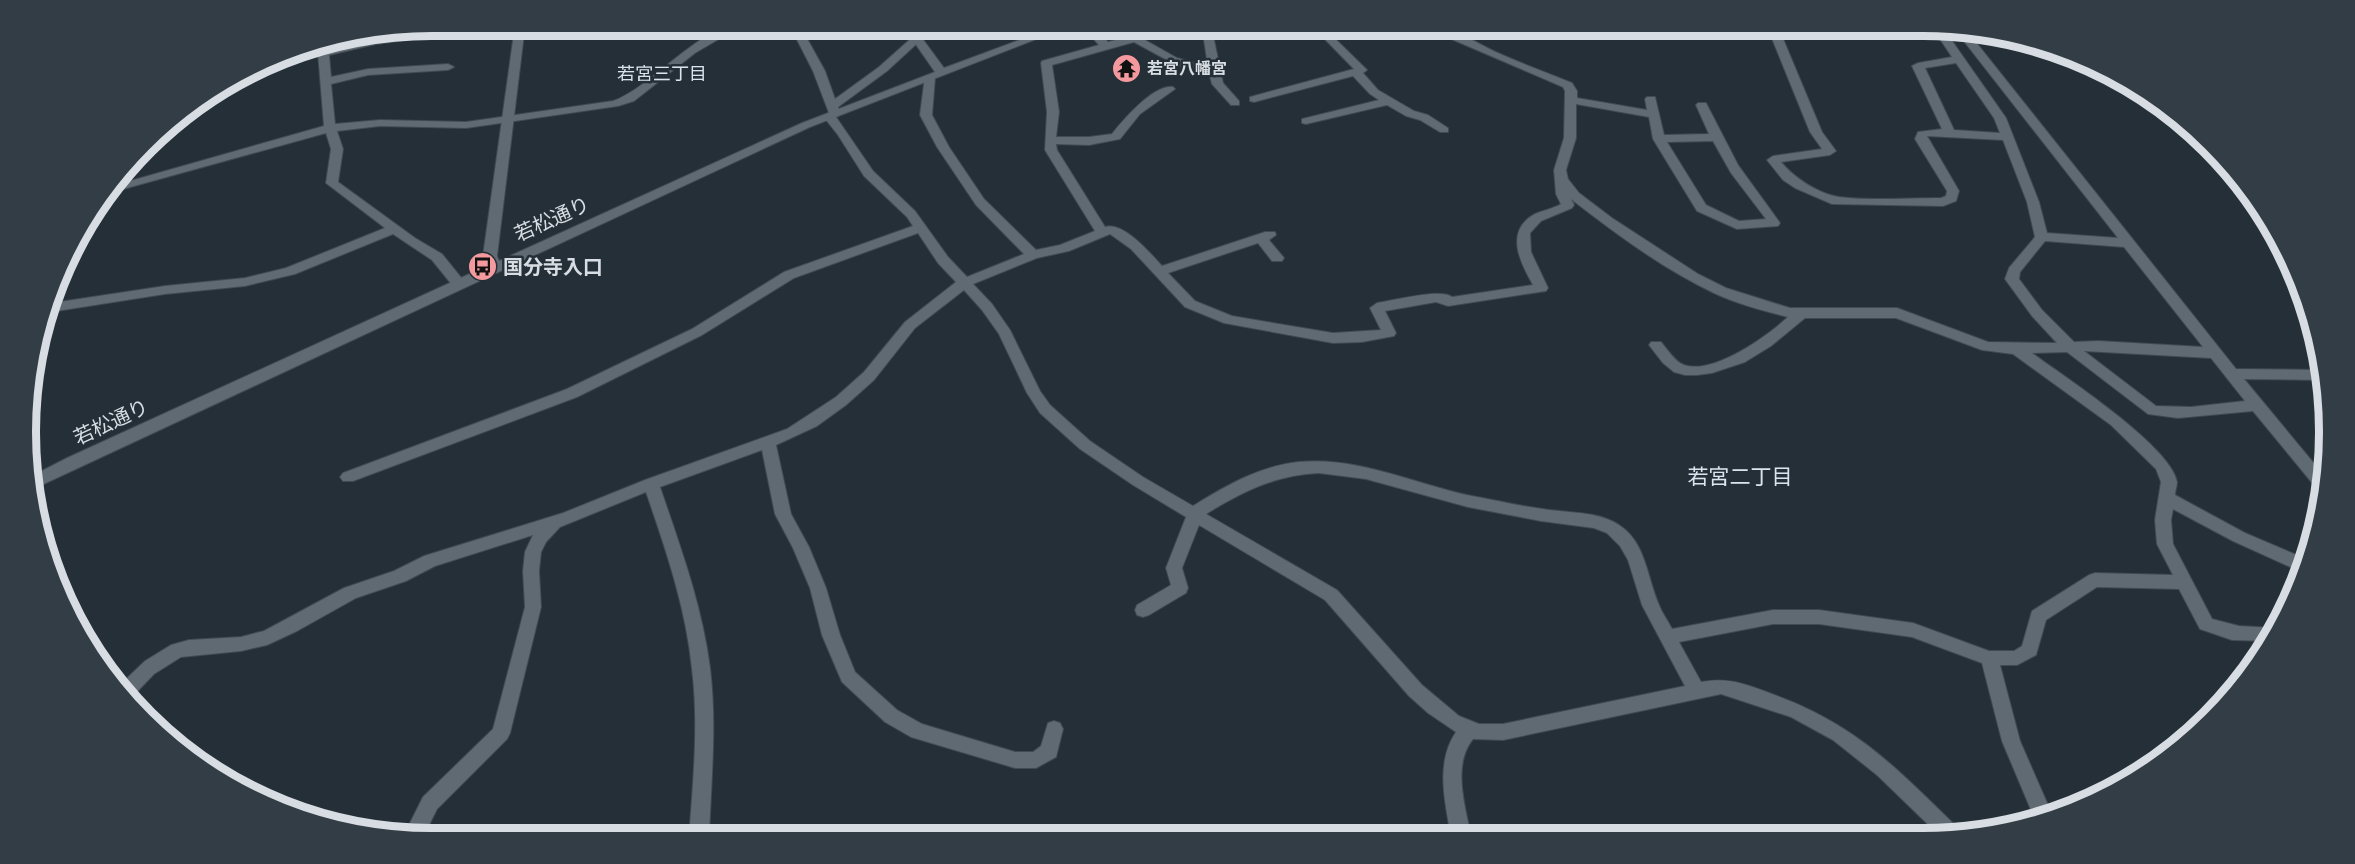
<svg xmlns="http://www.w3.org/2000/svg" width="2355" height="864" viewBox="0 0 2355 864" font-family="Lato,'Noto Sans JP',sans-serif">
<rect width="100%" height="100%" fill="#252f37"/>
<path fill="#473b62" d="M607 26H684L609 38Z"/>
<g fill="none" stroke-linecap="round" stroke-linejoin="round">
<defs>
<path id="minor" d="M466 26H490L485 29 376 44 329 55 331 77 368 69 448 64 454 67 448 70 368 75 331 84 335 124 380 120 466 122 613 101C650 89 703 22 741 26L695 53 634 101 618 106 466 128 380 126 337 131 343 149 338 182 415 238 442 254 463 280 465 283 463 286H453L432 260 393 234 295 274 245 286 165 294 44 313 46 304 165 286 245 278 286 268 385 228 326 183 331 149 326 133 109 193 116 185 324 126 318 53 312 45 322 44 326 49 376 38Z
M790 26H800L825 71 835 99 879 67 925 26H936L887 71 838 107 841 114 836 117 873 171 915 211 948 257 967 277 1024 254 976 205 937 147 920 115 925 76 929 75 935 78 932 115 949 147 984 199 1036 250 1060 245 1095 231 1045 150 1047 112 1041 63 1042 61 1099 45 1082 26H1092L1108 42 1136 35 1177 58 1208 66 1204 40 1197 26H1207L1214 40 1223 83 1239 101V105H1231L1212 84 1209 73 1178 66 1134 42 1052 65 1059 112 1056 137H1089L1112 134C1123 120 1154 84 1173 87L1175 89 1140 114 1120 139 1089 145 1056 144 1057 150 1105 227C1123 221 1150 253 1162 266L1265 232H1275L1276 235 1269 240 1284 258 1282 261H1272L1258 243 1168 273 1195 301 1232 316 1333 333 1381 330 1370 308 1377 303C1393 301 1440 288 1452 297L1533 285C1520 262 1504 231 1535 214 1543 210 1553 209 1561 204L1556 194 1554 170 1564 138 1565 91 1563 87 1421 26C1448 23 1474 42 1498 53 1522 64 1548 73 1572 83L1577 91V98L1647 110 1645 99 1647 97H1655L1664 135 1709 134 1696 105 1698 103H1706L1738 165 1780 223 1778 226 1737 229 1697 211 1653 139 1649 117 1576 104V138L1566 170 1568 179 1579 193 1612 218 1698 274 1726 288 1790 308H1897L1988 342 2057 343 2032 316 2005 279 2009 268 2035 237 2027 202 2003 140 1927 136 1959 191 1956 201 1943 206 1832 204 1795 188 1783 180 1767 160 1773 156 1822 149 1810 132 1771 36 1760 26H1771L1781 34 1822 132 1836 151 1830 155 1781 162C1794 178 1819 194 1839 197 1870 201 1910 198 1941 198L1946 196 1947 191 1915 139 1918 132 1942 129 1912 66 1918 63 1952 57 1932 27 1943 28 2006 118 2039 202 2047 233 2118 238 1956 31H1967L2236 369 2324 370 2325 380 2244 379 2326 478 2323 492 2318 490 2253 411 2178 418 2148 414 2067 352 2032 353C2063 376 2171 446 2177 482 2177 486 2175 491 2175 495L2245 533 2306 559 2300 571 2297 570 2233 541 2173 509 2171 520 2173 544 2212 619 2239 626 2275 628 2269 641 2232 640 2200 629 2179 589 2097 587 2046 620 2036 655 2017 665H2000L2020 741 2051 812 2034 817 2002 741 1982 663 1912 637 1819 624H1773L1679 642 1701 682C1729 677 1745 684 1772 694 1856 724 1896 768 1959 829L1962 835H1939L1877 775 1833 740 1791 717 1721 694 1503 740 1473 739C1452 765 1465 806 1471 836H1451C1445 802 1435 763 1456 732L1428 713 1409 696 1325 600 1199 525 1182 568 1188 588 1186 593 1149 615 1143 617 1137 615 1135 610 1137 605 1171 585 1166 568 1186 517 1133 485 1080 449 1040 413 1027 393 999 334 982 310 964 290 915 328 874 380 846 405 817 426 776 445 791 514 809 547 826 588 840 635 855 672 897 710 922 724 1015 752H1033L1041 746 1048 723 1054 721 1060 723 1063 729 1056 757 1036 768H1015L911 737 885 722 842 682 822 635 810 588 793 548 775 514 762 450 660 487C680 546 702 605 710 668 717 724 711 782 709 838H689C693 782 699 725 692 669 686 608 666 550 646 492L560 527 546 542 541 552 539 571 541 607 510 733 507 739 437 809 423 837 404 835 423 797 493 729 525 607 523 571 525 552 533 535 435 566 406 581 356 598 297 631 267 645 241 651 181 657 154 674 131 698 120 686 122 683 145 661 171 645 189 640 241 637 264 631 344 588 394 571 424 556 563 513 645 480 787 429 836 397 864 372 905 322 956 282 938 263 918 233 794 278 702 335 577 397 353 481H343L340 477 343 473 567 389 692 329 784 272 913 226 907 217 864 176 838 135 823 116 829 113 813 71ZM1956 63 1994 118 2000 133 1954 130 1925 68ZM1713 141 1731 173 1766 219 1739 221 1706 205 1667 142ZM1571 199C1615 233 1663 269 1714 293 1737 304 1764 311 1788 317 1767 336 1714 375 1684 365 1675 362 1667 349 1661 342H1651L1649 345 1663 363 1674 372 1685 375H1697L1712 373 1745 362 1771 346 1805 318H1896L1982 350 2013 354 2111 425 2156 469 2161 482 2155 520 2157 544 2173 575 2095 573 2089 575 2032 611 2022 646 2014 651H1989L1913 623 1819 610H1773L1672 629C1668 621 1662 613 1659 605 1647 578 1646 542 1619 525 1598 511 1567 513 1543 509 1519 506 1495 500 1472 496 1414 484 1358 456 1298 462 1260 466 1225 486 1193 506L1143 477 1090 441 1050 405 1040 391 1010 330 992 304 973 284 1037 258 1069 251 1110 234 1131 249 1185 307 1224 323 1333 343 1362 342 1394 336 1396 333 1385 311 1436 302 1448 306 1546 291 1548 288 1531 252 1530 233 1541 221 1572 208 1574 205ZM2045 241 2124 247 2203 347 2098 341 2074 342 2042 310 2019 279 2020 272ZM2084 351 2211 358 2245 401 2191 407 2156 406ZM1319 473 1366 479 1468 507 1541 521 1594 528 1607 533 1620 546 1628 560 1642 605 1685 686 1503 724H1479L1459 716 1422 685 1337 590 1206 514C1243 491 1276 475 1319 473Z
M1312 26H1322L1365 68 1367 70 1363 73 1378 90 1414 111 1428 115 1448 128V132H1440L1420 120 1406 116 1387 105 1306 124 1302 123V119L1379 100 1370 94 1353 76 1254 102 1250 101V97L1354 69Z
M145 149 149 152C142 162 136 177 122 177Z"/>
<path id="tertiary" d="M515 26H525L497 256 499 261 802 123 935 72 903 26H913L944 68 1057 26H1070L810 127 33 489 32 476 67 458 489 265 483 256Z"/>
</defs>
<use href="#minor" stroke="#424a51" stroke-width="2"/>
<use href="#tertiary" stroke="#424a51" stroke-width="2"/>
<use href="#minor" fill="#5f6a73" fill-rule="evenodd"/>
<use href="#tertiary" fill="#5f6a73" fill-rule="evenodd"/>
</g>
<defs>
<symbol id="temple-disc" viewBox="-11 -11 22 22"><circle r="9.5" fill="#f49a9f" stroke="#252f37"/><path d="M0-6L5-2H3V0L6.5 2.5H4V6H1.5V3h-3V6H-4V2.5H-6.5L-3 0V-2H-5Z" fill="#111"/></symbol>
<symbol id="bus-disc" viewBox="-11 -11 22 22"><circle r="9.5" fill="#f49a9f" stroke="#252f37"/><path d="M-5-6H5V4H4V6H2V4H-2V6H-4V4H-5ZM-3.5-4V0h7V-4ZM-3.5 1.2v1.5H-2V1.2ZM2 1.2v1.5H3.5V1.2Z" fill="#111"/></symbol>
</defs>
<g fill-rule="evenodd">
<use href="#temple-disc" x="1110" y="52" width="33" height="33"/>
<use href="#bus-disc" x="466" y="250" width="33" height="33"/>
</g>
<g text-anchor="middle" stroke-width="5" stroke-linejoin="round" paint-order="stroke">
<g font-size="16" font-weight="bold" fill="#d7dde2" stroke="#252f37" text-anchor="start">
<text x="1147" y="74">若宮八幡宮</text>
</g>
<g font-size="18" fill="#d8e4ef" stroke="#252f37">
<text x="662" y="80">若宮三丁目</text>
</g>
<g font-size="20" fill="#d7dde2" stroke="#252f37">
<text transform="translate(552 219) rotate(-24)" y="7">若松通り</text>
<text transform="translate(111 422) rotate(-25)" y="7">若松通り</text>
</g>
<g font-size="20" font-weight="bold" fill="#d7dde2" stroke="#252f37" text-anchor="start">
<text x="503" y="274">国分寺入口</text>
</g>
<g font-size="21" fill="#d8e4ef" stroke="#252f37">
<text x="1740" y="484">若宮二丁目</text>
</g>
</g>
<path d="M0 0H2355V864H0ZM432 36H1923A396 396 0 0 1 2319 432V432A396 396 0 0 1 1923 828H432A396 396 0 0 1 36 432V432A396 396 0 0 1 432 36Z" fill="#333d45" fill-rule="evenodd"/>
<path fill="none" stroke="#d7dde2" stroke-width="8" d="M432 36H1923A396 396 0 0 1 2319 432V432A396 396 0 0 1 1923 828H432A396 396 0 0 1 36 432V432A396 396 0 0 1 432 36Z"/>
</svg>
